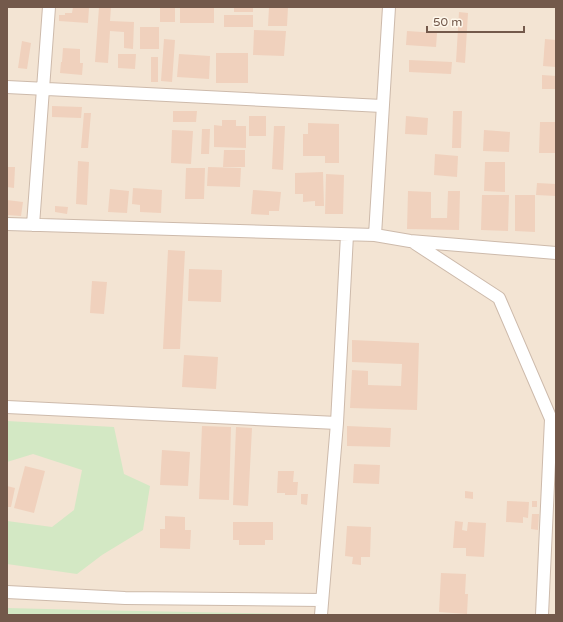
<svg xmlns="http://www.w3.org/2000/svg" width="563" height="622" viewBox="0 0 563 622" font-family="'Varela Round',sans-serif">
<rect width="100%" height="100%" fill="#fbf2e5"/>
<path fill="#f3e4d3" d="M7 7H556V615H7Z"/>
<path fill="#d3e8c4" d="M7 421 114 427 124 474 150 486 143 530 102 555 77 574 7 564V521L52 527 74 510 82 470 33 454 7 462Z
M7 608 86 610 296 614V615H7Z"/>
<path fill="#f0d1bd" d="M73 7 89 8 88 23 59 21V15H65V13H72Z
M99 7H111L110 21 134 22 133 49 124 48V32L110 31 108 63 95 62Z
M160 7H175V22H160Z
M180 7H214V23H180Z
M234 7H253V12H234Z
M269 7H288L287 26H268Z
M459 12 468 13 465 63 456 62Z
M224 15H253V27H224Z
M140 27H159V49H140Z
M254 30 286 31 284 56 253 55Z
M407 31 437 33 436 47 406 45Z
M164 39 175 40 172 82 161 81Z
M545 39 556 40V67L543 66Z
M22 41 31 43 27 69 18 68Z
M63 48 80 49V63H83L82 75 60 73 61 62H62Z
M216 53H248V83H216Z
M118 54H136L135 69 118 68Z
M179 54 210 56 209 79 177 77Z
M151 57H158V82H151Z
M409 60 452 62 451 74 409 72Z
M542 75 556 76V89H542Z
M52 106 82 107 81 118 52 117Z
M173 111H197L196 122H173Z
M453 111H462L461 148H452Z
M84 113H91L88 148H81Z
M249 116H266V136H249Z
M406 116 428 118 427 135 405 134Z
M222 120H236V126H246V148L214 147V125L222 126Z
M540 122H556V153H539Z
M308 123 339 124V163H325V156H303V134H308Z
M274 126H285L283 170 272 169Z
M202 129H210L209 154H201Z
M172 130 193 131 191 164 171 163Z
M484 130 510 132 509 152 483 151Z
M224 150H245V167H223Z
M435 154 458 156 457 177 434 175Z
M78 161 89 162 87 205 76 204Z
M485 162H505V192L484 191Z
M7 167H15L14 188 7 187Z
M208 167 241 168 240 187 207 186Z
M186 168H205L204 199H185Z
M323 172 324 206H315V201L303 202V194H295V173Z
M326 174 344 175 343 214H325Z
M537 183 556 184V196L536 195Z
M133 188 162 190 161 213 140 212V205L132 204Z
M110 189 129 191 127 213 108 212Z
M253 190 281 192 279 211H269V215L251 214Z
M408 191 431 192V218H447L448 191H460L459 230 407 229Z
M482 195H509L508 231 481 230Z
M515 195H535V232L515 231Z
M7 200 23 202 21 216 7 215Z
M55 206 68 207 67 214 55 212Z
M168 250 185 251 180 349H163Z
M189 269 222 270 221 302 188 301Z
M92 281 107 282 104 314 90 313Z
M352 340 419 343 417 410 350 408 352 370 368 371V385L401 386 402 364 352 362Z
M184 355 218 357 216 389 182 387Z
M202 426 231 427 229 500 199 499Z
M347 426 391 428 390 447 347 446Z
M236 427 252 428 248 506 233 505Z
M162 450 190 452 188 486 160 485Z
M354 464 380 465 379 484 353 483Z
M25 466 45 471 34 513 14 508Z
M278 471H294L293 482H298L297 495H285V493H277Z
M7 486 15 488 11 507H7Z
M465 491 473 492V499L465 498Z
M301 494H308L307 505 301 504Z
M507 501 529 502 528 518 523 517V523L506 522Z
M532 501H537V507H532Z
M532 514H539L538 530 531 529Z
M165 516 185 517V530H191L190 549 160 548V529H165Z
M455 521 463 522 462 530 467 531 468 522 486 523 484 557 466 556V548H453Z
M233 522H273V540H265V545H239V540H233Z
M347 526 371 527 370 557H361V565L352 564 353 557 345 556Z
M441 573 466 574 465 594H468L467 614 439 612Z"/>
<g fill="none" stroke-linecap="round" stroke-linejoin="round">
<defs>
<path id="minor" d="M7 87 382 106
M7 224 375 235 410 241 556 253
M33 225 49 7
M375 235 389 7
M413 242 499 298 551 419 542 615
M7 407 337 423
M7 592 125 598 322 600
M321 615 337 423 347 235"/>
</defs>
<use href="#minor" stroke="#cdbaab" stroke-width="14"/>
<use href="#minor" stroke="#fff" stroke-width="12"/>
</g>
<rect width="563" height="622" fill="none" stroke="#73594b" stroke-width="16"/>
<path d="M427 26v6h97v-6" fill="none" stroke="#73594b" stroke-width="2"/>
<text x="433" y="26" font-size="12" fill="#73594b" stroke="#fef7eb" stroke-width="3" paint-order="stroke">50 m</text>
</svg>
